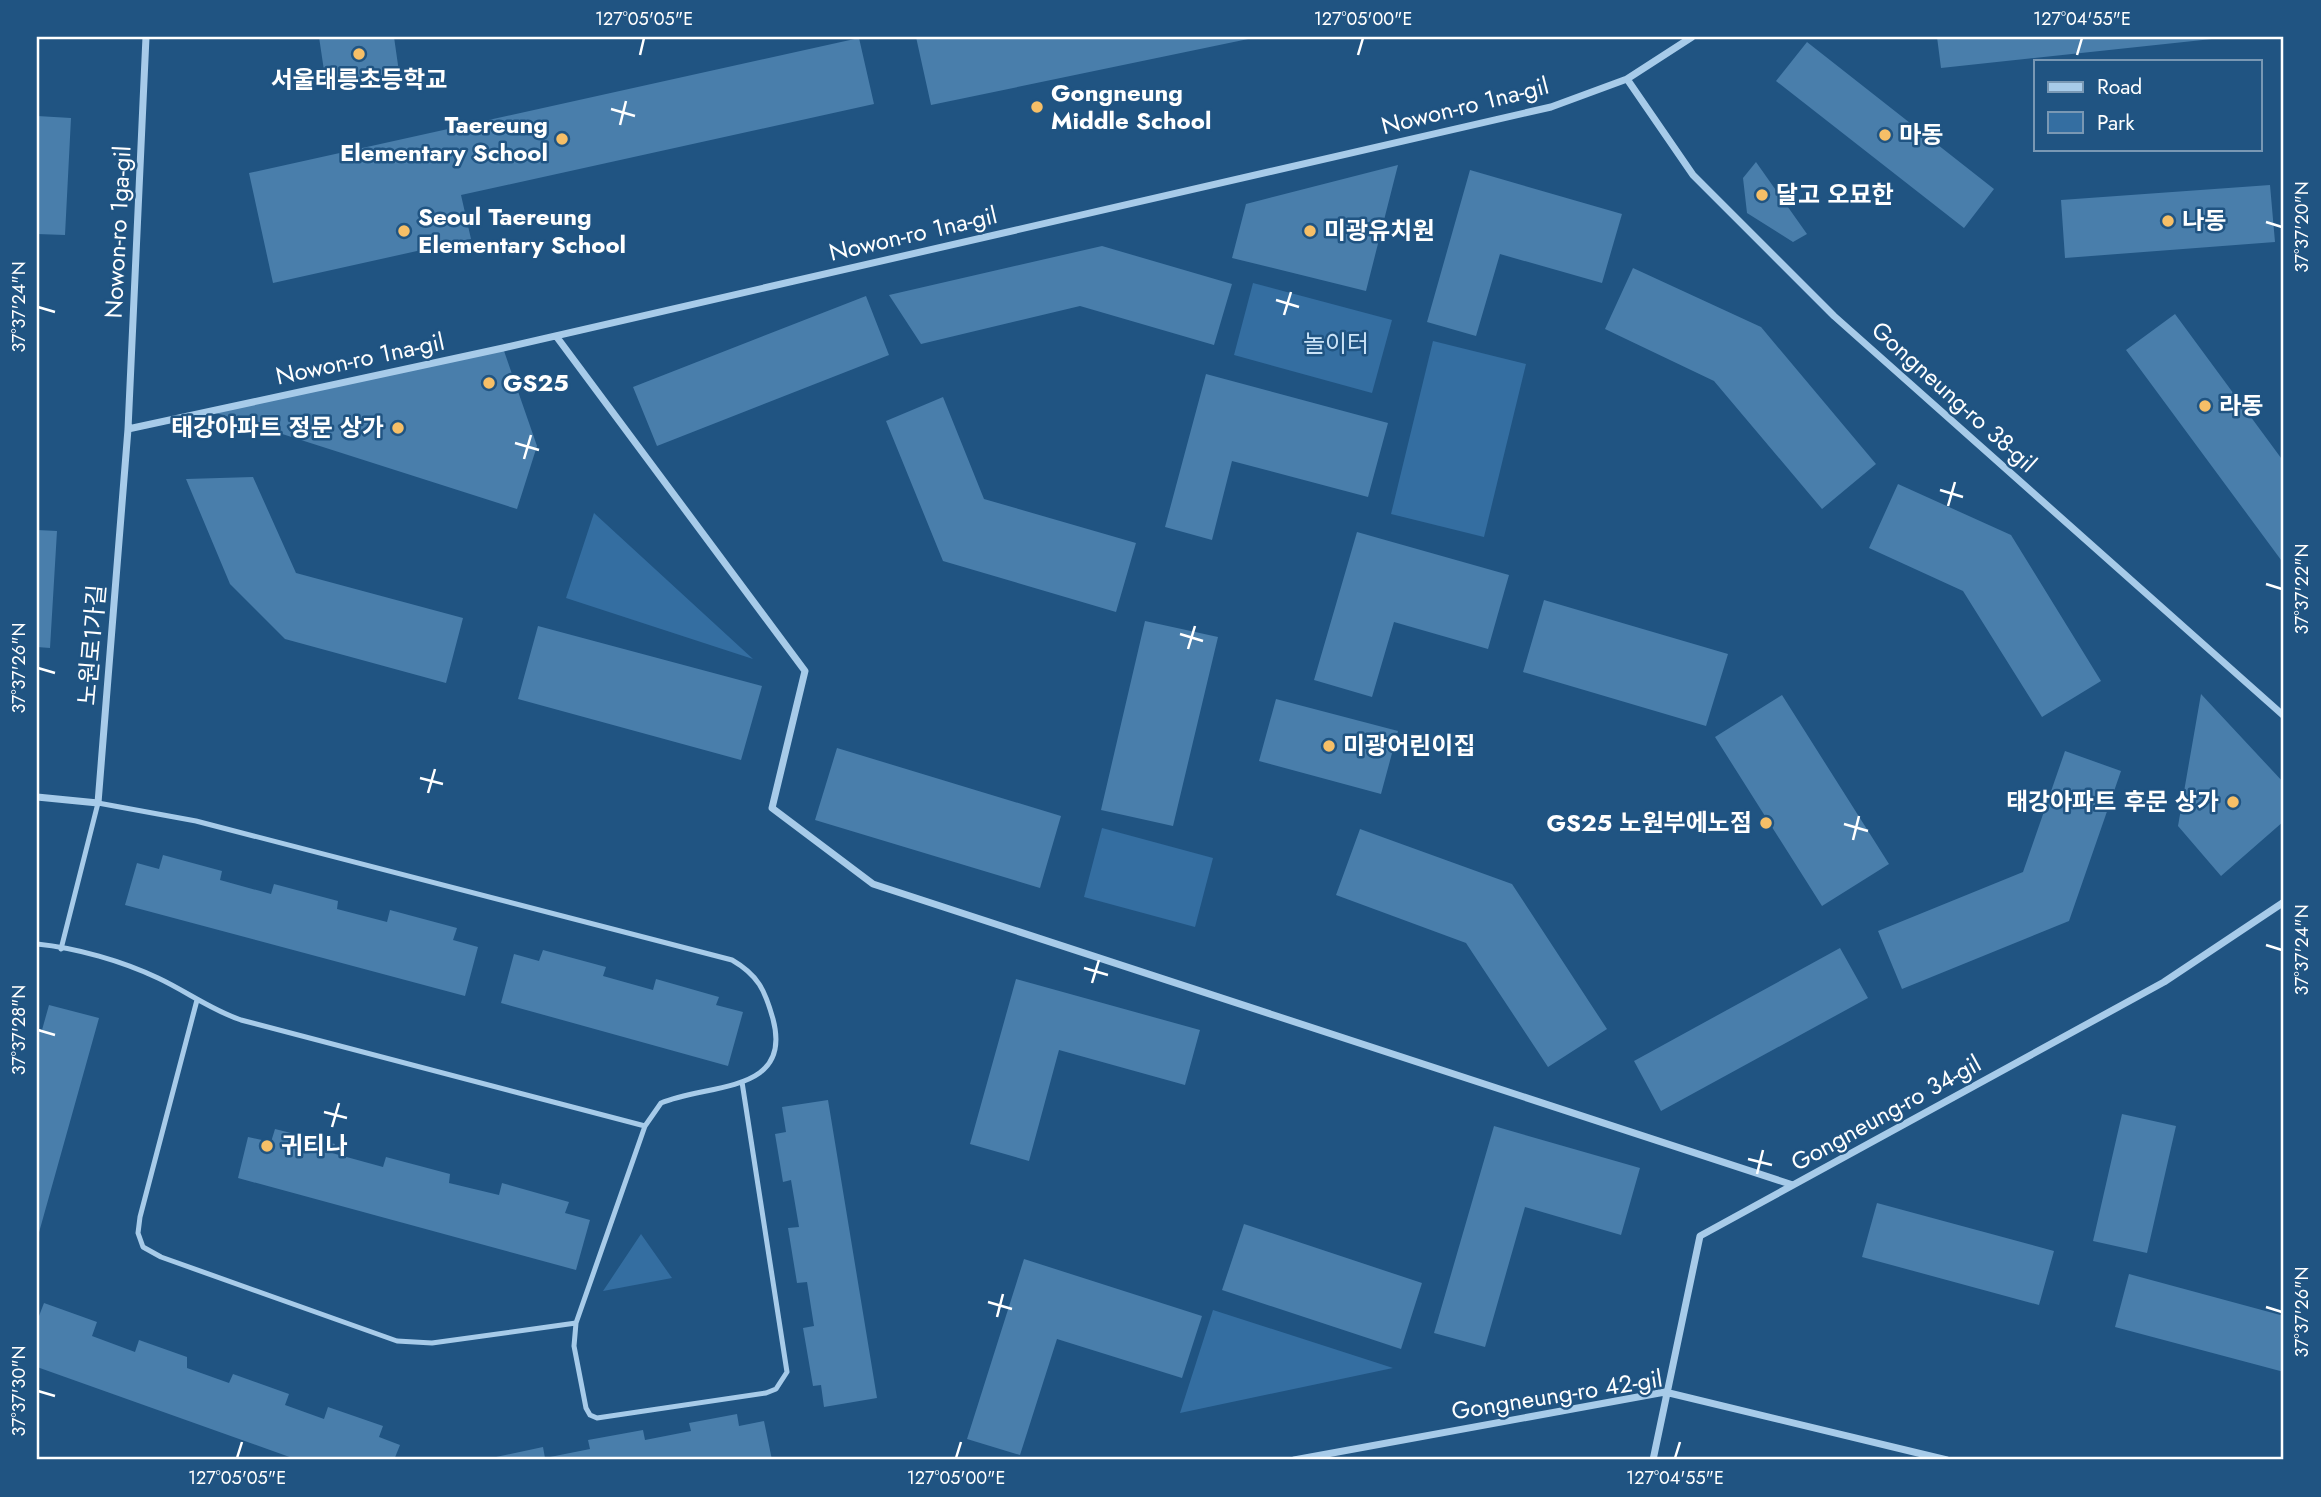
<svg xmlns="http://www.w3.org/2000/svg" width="2321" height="1497" viewBox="0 0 2321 1497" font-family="Jost,'Noto Sans KR',sans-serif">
<rect width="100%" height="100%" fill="#205482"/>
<path fill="#346ea1" d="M1253 283 1392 320 1372 393 1234 355Z
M1433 341 1526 364 1484 537 1391 514Z
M594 513 753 659 566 598Z
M1102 828 1213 858 1195 927 1084 897Z
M641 1234 672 1278 603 1291Z
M1213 1310 1393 1368 1180 1413Z"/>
<path fill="#497eab" d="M319 37H394L399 72 326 84Z
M916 37H1253V38L931 105Z
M1937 37H2212V39L1941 68Z
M859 38 874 104 461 195 471 239 273 283 249 173Z
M1807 42 1994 189 1964 228 1776 81Z
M37 116 71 118 65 235 37 234Z
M1756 162 1807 234 1793 242 1747 213 1743 178Z
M1398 165 1366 291 1232 258 1246 204Z
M1470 170 1622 214 1602 283 1500 254 1476 336 1427 322Z
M2270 185 2275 242 2065 258 2061 200Z
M1102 246 1232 284 1214 345 1080 306 921 344 889 295Z
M1633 268 1761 327 1876 464 1822 509 1714 381 1605 329Z
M866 296 889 355 657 446 633 387Z
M2175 314 2284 462V564L2126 350Z
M503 348 537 446 517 509 210 411Z
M1206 374 1388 423 1368 497 1232 461 1212 540 1165 527Z
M943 397 984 499 1136 543 1116 612 943 561 886 421Z
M253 477 296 573 463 618 446 683 285 639 230 584 186 479Z
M1898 484 2011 535 2101 681 2042 717 1963 591 1869 548Z
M37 530 57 531 50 648 37 647Z
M1357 532 1509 575 1488 649 1394 622 1372 697 1314 680Z
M1544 600 1728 654 1706 726 1523 672Z
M1145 621 1218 637 1173 826 1101 810Z
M538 626 762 686 741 760 518 699Z
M2201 694 2284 783V821L2221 876 2178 826Z
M1782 695 1889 864 1822 906 1715 737Z
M1276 699 1398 731 1381 794 1259 761Z
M837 748 1061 816 1040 888 815 820Z
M2065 751 2121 771 2069 921 1902 989 1878 931 2023 872Z
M1360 829 1512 884 1607 1029 1548 1067 1466 943 1336 895Z
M163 855 222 871 220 880 271 894 274 884 338 901 337 909 387 922 390 910 457 928 453 940 478 947 465 996 125 905 137 863 159 869Z
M1840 948 1868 998 1661 1111 1634 1061Z
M543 950 606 967 603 976 653 990 656 979 719 997 716 1005 743 1012 728 1066 501 1003 514 954 539 961Z
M1016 979 1200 1030 1185 1085 1059 1050 1029 1161 970 1144Z
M49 1005 99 1018 38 1236 37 1028 42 1030Z
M828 1100 877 1398 824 1407 821 1385 813 1386 803 1328 814 1326 807 1282 797 1283 788 1228 799 1227 791 1180 783 1182 775 1134 786 1132 782 1107Z
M2122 1114 2176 1126 2147 1253 2093 1241Z
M1494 1126 1640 1168 1621 1235 1525 1207 1485 1347 1434 1333Z
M275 1129 335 1144 332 1153 383 1167 386 1157 450 1174 449 1183 499 1195 502 1183 569 1202 565 1213 590 1220 576 1270 238 1178 248 1137 271 1142Z
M1877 1203 2054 1251 2039 1305 1862 1257Z
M1244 1224 1422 1283 1401 1349 1222 1290Z
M1024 1259 1202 1316 1182 1378 1057 1339 1020 1455 967 1439Z
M2129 1274 2284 1316V1372L2115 1327Z
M44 1303 97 1322 92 1336 135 1352 139 1340 187 1357V1368L229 1383 233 1374 289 1394 285 1405 324 1419 328 1407 383 1426 379 1437 400 1445 394 1460H298L37 1367V1315L39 1316Z
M737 1414 739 1426 764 1421 772 1460H482L543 1447 545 1458 590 1449 588 1440 643 1430 645 1440 691 1431 689 1423Z"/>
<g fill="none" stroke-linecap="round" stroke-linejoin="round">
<path stroke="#a7cbe9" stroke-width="5" d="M37 944C77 948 122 961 158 978 186 991 211 1010 241 1020L645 1126
M61 949 98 803 196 821 732 960C758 975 765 990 773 1019 793 1094 709 1083 661 1103L645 1126 576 1323 574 1346 586 1408 590 1415 597 1418 766 1393 776 1389 787 1372 742 1082
M197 1000 140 1217 138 1233 143 1247 161 1257 397 1341 432 1343 576 1323"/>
<path stroke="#a7cbe9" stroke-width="7" d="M1627 79 1693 175 1834 316 2284 716
M556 336 805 671 772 808 873 884 1793 1185
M128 429 503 348 1551 107 1627 79 1692 37
M37 797 98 803 128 429 146 37
M1294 1460 1665 1392 1947 1460
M1653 1460 1700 1236 2164 982 2284 902"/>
</g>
<path fill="none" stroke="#fff" stroke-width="2.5" d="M640 55 644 38M1358 55 1363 38M2077 55 2082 38M611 109 635 116M620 125 626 101M2266 222 2282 227M1276 300 1299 307M38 307 55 312M1284 315 1291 292M515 443 539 450M524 459 531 435M1940 490 1963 497M1948 506 1955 482M2266 584 2282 589M1180 634 1203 641M1188 649 1195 626M38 668 55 673M420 778 443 784M428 793 435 769M1844 824 1868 831M1853 840 1859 816M2266 945 2282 950M1084 968 1108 975M1092 983 1099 960M38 1030 55 1035M324 1112 347 1118M332 1127 339 1103M1748 1159 1772 1165M1757 1174 1763 1150M988 1302 1012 1309M2266 1307 2282 1312M997 1317 1003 1294M38 1391 55 1396M237 1458 242 1442M956 1458 961 1442M1675 1458 1680 1442"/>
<g fill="#f6bf67" stroke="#205482" stroke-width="2.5">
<circle cx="359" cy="54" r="7"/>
<circle cx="1037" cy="107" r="7"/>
<circle cx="1885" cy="135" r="7"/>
<circle cx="562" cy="139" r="7"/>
<circle cx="1762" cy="195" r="7"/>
<circle cx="2168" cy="221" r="7"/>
<circle cx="404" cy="231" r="7"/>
<circle cx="1310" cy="231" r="7"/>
<circle cx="489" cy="383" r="7"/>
<circle cx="2205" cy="406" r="7"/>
<circle cx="398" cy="428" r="7"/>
<circle cx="1329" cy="746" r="7"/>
<circle cx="2233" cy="802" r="7"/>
<circle cx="1766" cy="823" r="7"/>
<circle cx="267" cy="1146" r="7"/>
</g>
<g text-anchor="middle" stroke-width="5" stroke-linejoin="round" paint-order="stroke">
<g font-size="24" font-weight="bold" fill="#fff" stroke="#205482" text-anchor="start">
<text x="359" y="88" text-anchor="middle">서울태릉초등학교</text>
<text x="1051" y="101">Gongneung<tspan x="1051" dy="28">Middle School</tspan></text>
<text x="548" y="133" text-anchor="end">Taereung<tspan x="548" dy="28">Elementary School</tspan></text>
<text x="1899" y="143">마동</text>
<text x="1776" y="203">달고 오묘한</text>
<text x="418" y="225">Seoul Taereung<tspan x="418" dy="28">Elementary School</tspan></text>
<text x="2182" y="229">나동</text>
<text x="1324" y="239">미광유치원</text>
<text x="503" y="391">GS25</text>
<text x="2219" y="414">라동</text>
<text x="384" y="436" text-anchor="end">태강아파트 정문 상가</text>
<text x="1343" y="754">미광어린이집</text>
<text x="2219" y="810" text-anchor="end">태강아파트 후문 상가</text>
<text x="1752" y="831" text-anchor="end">GS25 노원부에노점</text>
<text x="281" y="1154">귀티나</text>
</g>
<g font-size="24" fill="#fff" stroke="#205482">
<text transform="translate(1465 106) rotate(-14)" y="8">Nowon-ro 1na-gil</text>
<text transform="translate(118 232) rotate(-87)" y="8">Nowon-ro 1ga-gil</text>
<text transform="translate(913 234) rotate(-13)" y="8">Nowon-ro 1na-gil</text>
<text transform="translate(360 359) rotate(-12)" y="8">Nowon-ro 1na-gil</text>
<text transform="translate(1954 397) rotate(42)" y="8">Gongneung-ro 38-gil</text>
<text transform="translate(92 645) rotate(-85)" y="8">노원로1가길</text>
<text transform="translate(1886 1113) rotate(-29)" y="8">Gongneung-ro 34-gil</text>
<text transform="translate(1557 1395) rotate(-9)" y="8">Gongneung-ro 42-gil</text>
</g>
<g font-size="24" fill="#cbe3f7" stroke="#205482">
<text x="1336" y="352">놀이터</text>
</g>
</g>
<rect width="2321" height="1497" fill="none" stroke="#205482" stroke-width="77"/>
<rect x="2034" y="60" width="228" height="91" fill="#205482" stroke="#7998b4" stroke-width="2"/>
<rect x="2048" y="82" width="35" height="10" fill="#a7cbe9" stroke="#7998b4" stroke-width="2"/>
<text x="2097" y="94" font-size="21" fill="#ffffff">Road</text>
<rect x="2048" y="112" width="35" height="21" fill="#346ea1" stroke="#7998b4" stroke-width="2"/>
<text x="2097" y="130" font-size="21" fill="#ffffff">Park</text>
<rect x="38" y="38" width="2244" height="1420" fill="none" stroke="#fff" stroke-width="2.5"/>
<g font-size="18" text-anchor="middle" fill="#fff">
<text x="644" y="25">127°05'05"E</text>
<text x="1363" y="25">127°05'00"E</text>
<text x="2082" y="25">127°04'55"E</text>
<text transform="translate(2302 227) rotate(-90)" y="6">37°37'20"N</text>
<text transform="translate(19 307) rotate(-90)" y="6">37°37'24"N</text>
<text transform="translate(2302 589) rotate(-90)" y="6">37°37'22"N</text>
<text transform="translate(19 668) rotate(-90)" y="6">37°37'26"N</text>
<text transform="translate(2302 950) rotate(-90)" y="6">37°37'24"N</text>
<text transform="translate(19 1030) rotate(-90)" y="6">37°37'28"N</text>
<text transform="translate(2302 1312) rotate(-90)" y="6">37°37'26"N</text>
<text transform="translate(19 1391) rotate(-90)" y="6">37°37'30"N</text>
<text x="237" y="1484">127°05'05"E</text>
<text x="956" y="1484">127°05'00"E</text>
<text x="1675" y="1484">127°04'55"E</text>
</g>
</svg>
